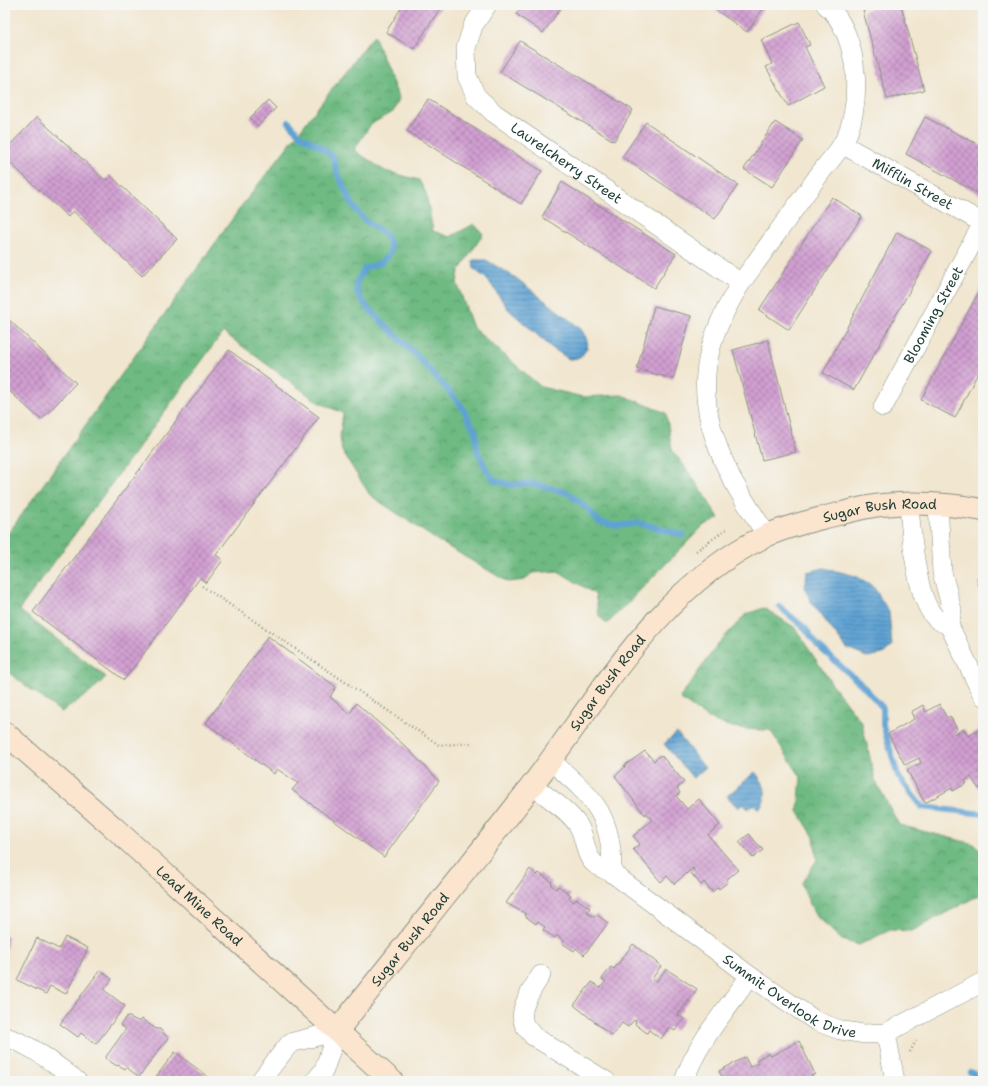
<svg xmlns="http://www.w3.org/2000/svg" width="988" height="1086" viewBox="0 0 988 1086" font-family="'Shantell Sans',sans-serif">
<defs>
<pattern id="forest-crowns" width="20" height="18" patternUnits="userSpaceOnUse"><rect width="20" height="18" fill="#6eba82"/><path d="M2 6a3 3 0 1 1 6 0M12 15a3 3 0 1 1 6 0" fill="none" stroke="#5a986b"/></pattern>
<pattern id="water-rules" width="6" height="5" patternUnits="userSpaceOnUse"><rect width="6" height="5" fill="#5fa2d3"/><path d="M0 2.5h6" fill="none" stroke="#4e85ac"/></pattern>
<pattern id="building-cross-hatch" width="8" height="8" patternUnits="userSpaceOnUse"><rect width="8" height="8" fill="#d19fd1"/><path d="M0 0l8 8M0 8l8-8" fill="none" stroke="#a983aa"/></pattern>
</defs>
<rect width="100%" height="100%" fill="#f6f6f2"/>
<filter id="ink" filterUnits="userSpaceOnUse"><feTurbulence type="fractalNoise" baseFrequency=".025" numOctaves="2"/><feDisplacementMap in="SourceGraphic" scale="8" xChannelSelector="R" yChannelSelector="G"/><feConvolveMatrix kernelMatrix="1 2 1 2 8 2 1 2 1" color-interpolation-filters="sRGB"/></filter>
<filter id="wash" filterUnits="userSpaceOnUse"><feTurbulence type="fractalNoise" baseFrequency=".012" numOctaves="4" result="noise"/><feDisplacementMap in="SourceGraphic" scale="16" xChannelSelector="R" yChannelSelector="G"/><feGaussianBlur stdDeviation="0.9" result="paint"/><feColorMatrix in="noise" values="0 0 0 0 0 0 0 0 0 0 0 0 0 0 0 0 0 1.4 0 .05"/><feComposite in="paint" operator="in"/></filter>
<g filter="url(#wash)">
<rect width="100%" height="100%" fill="#f1e6cf"/>
<path fill="url(#forest-crowns)" stroke="#467c5b" d="M374 35 399 99 393 112 371 124 354 150 385 171 419 180 426 193 433 231 450 237 474 224 483 234 459 271 457 283 473 328 541 387 583 397 622 395 666 413 672 450 691 475 719 518 703 526 607 624 599 616 595 594 558 571 532 573 525 580 508 582 435 539 370 495 342 451 340 436 343 413 318 402 223 332 19 610 106 677 91 692 61 712 5 670V538L243 204Z
M764 608 794 627 834 687 862 723 875 780 899 825 974 844 983 852V893L912 931 890 930 859 945 842 940 815 915 801 884 817 860 814 837 798 811 801 777 770 730C728 730 713 724 680 698L717 645 746 614Z"/>
<path fill="url(#water-rules)" stroke="#3f7084" d="M473 260H486L516 278 581 329C590 344 590 345 580 358L569 359 552 348 508 309 488 280 474 269Z
M824 568 856 576 873 586 889 612 892 646 883 654 867 657 847 649 811 602 805 588 807 572Z
M677 733 705 768 693 778 664 744Z
M755 772C766 785 769 795 759 810L754 804 748 809 743 804 738 808 727 796Z"/>
<g fill="none" stroke-linecap="round" stroke-linejoin="round">
<path stroke="#5fa2d3" stroke-width="6" d="M289 122 300 135 321 147 333 157 337 173 352 204 363 219 386 235 391 247 389 255 380 263 365 268 356 283 357 292 365 305 417 356 461 405 476 433 477 450 485 467 494 480 511 485 531 483 568 493 585 506 599 522 617 526 639 523 683 535
M780 607 805 628 818 646 862 685 883 708V725L898 776 922 807 983 814
M970 1072 983 1079"/>
</g>
<g id="blocks">
<path fill="url(#building-cross-hatch)" d="M403 5H442L414 49 386 32Z
M522 5H563L543 33 516 14Z
M709 5H766L747 32Z
M883 5H901L924 90 887 99 863 11Z
M799 22 810 45 805 47 824 86 788 106 766 67 772 64 761 40Z
M520 41 633 110 614 141 500 72Z
M428 99 542 171 521 204 407 131Z
M268 100 276 108 258 126 250 118Z
M37 117 105 180 110 175 177 239 142 276 73 211 68 217 5 158V150Z
M925 117 983 147V196L906 154Z
M646 122 738 185 715 219 622 157Z
M775 122 803 140 772 187 744 169Z
M562 182 676 254 654 288 542 217Z
M832 197 862 216 789 330 759 310Z
M897 232 932 251 854 390 823 373Z
M983 284V363L955 418 921 400Z
M654 306 691 316 673 379 637 369Z
M7 318 76 383 41 420 5 387V320Z
M768 340 796 452 762 460 733 350Z
M229 350 319 417 216 555 223 560 206 583 200 578 124 680 33 612Z
M983 581V597L978 583Z
M268 636 336 687 330 697 350 714 356 703 405 746 439 781 384 857 292 790 298 783 277 769 274 774 206 723Z
M939 704 947 718 950 716 957 729 954 731 955 734 964 729 968 736 983 728V787L979 789 971 777 965 781 967 783 953 791 952 788 925 803 907 770 921 763 919 758 905 765 888 734 914 719 911 712 923 705 926 712Z
M645 751 654 761 661 755 684 782 677 788 680 793 676 796 687 809 699 799 720 825 708 835 738 870 726 880 728 882 719 889 718 887 712 892 704 882 701 885 691 873 694 871 693 868 674 884 667 876 661 882 633 849 640 844 633 836 652 820 646 813 645 815 615 776 625 767 624 766Z
M749 834 763 850 753 858 739 842Z
M530 869 537 875 539 873 552 882 551 885 556 889 558 886 571 895 569 898 574 902 577 899 590 908 587 912 594 917 596 914 608 923 584 955 576 948 574 951 562 943 564 941 557 935 555 938 543 930 545 927 538 922 536 924 525 916 526 914 506 903Z
M5 936H8L6 950H5Z
M65 937 88 948 66 994 50 986 46 994 17 980 37 938 59 949Z
M633 944 661 966 652 979 656 982 666 969 697 989 678 1015 684 1019 675 1031 669 1027 661 1039 649 1030 647 1033 635 1024 636 1021 634 1020 628 1027 622 1023 612 1036 574 1005 592 982 600 988 606 981 602 979 611 967 614 969Z
M100 970 112 979 104 990 125 1006 96 1044 81 1033 78 1037 60 1024Z
M127 1016 140 1022 142 1019 156 1029H160L168 1038 139 1077 126 1067 125 1069 118 1065 117 1066 105 1058 126 1029 120 1025Z
M799 1041 815 1074 802 1081H724L719 1071 745 1057 750 1067 758 1063 756 1060 769 1053 771 1056Z
M175 1052 207 1076 203 1081H153Z"/>
</g>
</g>
<g filter="url(#ink)">
<use href="#blocks" fill-opacity="0" stroke="#889282" stroke-width="1"/>
<g fill="none" stroke-linecap="round" stroke-linejoin="round">
<defs>
<g id="street">
<path id="s1" d="M487 5 473 26 466 48 467 76 476 96 494 113 741 283"/>
<path id="s2" d="M842 144 983 223"/>
<path id="s3" d="M883 407 983 223"/>
<path d="M909 505C911 531 916 604 938 620 941 622 946 624 949 625"/>
<path d="M938 505 942 572 952 610 949 625 983 696"/>
<path d="M767 536C754 515 739 494 729 473 694 401 698 351 741 283 766 248 791 214 816 179 824 167 834 157 842 145 864 109 860 33 826 5"/>
<path d="M550 760C592 797 613 813 612 873"/>
<path id="s4" d="M532 785C547 797 567 809 578 825 586 837 584 856 595 864 600 868 607 870 612 873L750 976 816 1021 840 1030 864 1034 886 1033 983 982"/>
<path d="M541 975C533 988 516 1010 525 1026 527 1029 531 1033 533 1036L606 1081"/>
<path d="M886 1033 895 1081"/>
<path d="M5 1037C31 1044 56 1065 77 1081"/>
<path d="M260 1081 290 1043 337 1031"/>
<path d="M315 1081 324 1070 337 1031"/>
<path d="M684 1081C697 1042 727 1009 750 976"/>
</g>
<g id="secondary">
<path id="s5" d="M5 733 112 826 392 1081"/>
<path id="s6" d="M337 1031C401 949 467 870 530 788 599 698 659 586 766 536 789 525 815 520 838 514 852 511 867 506 882 505 915 502 951 504 983 510"/>
</g>
</defs>
<use href="#street" stroke="#889282" stroke-width="20"/>
<use href="#secondary" stroke="#889282" stroke-width="24"/>
<path stroke="#889282" stroke-width="2.5" stroke-dasharray="1 3" stroke-linecap="butt" d="M696 551 728 528
M202 586 439 745 473 743
M910 1052 916 1041"/>
<use href="#street" stroke="#fff" stroke-width="19"/>
<use href="#secondary" stroke="#fbe5cf" stroke-width="22"/>
</g>
</g>
<g text-anchor="middle" stroke-width="3" stroke-linejoin="round" paint-order="stroke">
<g font-size="14" fill="#1f3d34" stroke="#f6f6f2">
<text dy="5" stroke="none"><textPath href="#s1" startOffset="211">Laurelcherry Street</textPath></text>
<text dy="5" stroke="none"><textPath href="#s2" startOffset="81">Mifflin Street</textPath></text>
<text dy="5" stroke="none"><textPath href="#s3" startOffset="105">Blooming Street</textPath></text>
<text dy="5" stroke="none"><textPath href="#s6" startOffset="777">Sugar Bush Road</textPath></text>
<text dy="5" stroke="none"><textPath href="#s6" startOffset="441">Sugar Bush Road</textPath></text>
<text dy="5" stroke="none"><textPath href="#s5" startOffset="260">Lead Mine Road</textPath></text>
<text dy="5" stroke="none"><textPath href="#s6" startOffset="117">Sugar Bush Road</textPath></text>
<text dy="5" stroke="none"><textPath href="#s4" startOffset="341">Summit Overlook Drive</textPath></text>
</g>
</g>
<rect width="988" height="1086" fill="none" stroke="#f6f6f2" stroke-width="20"/>
</svg>
